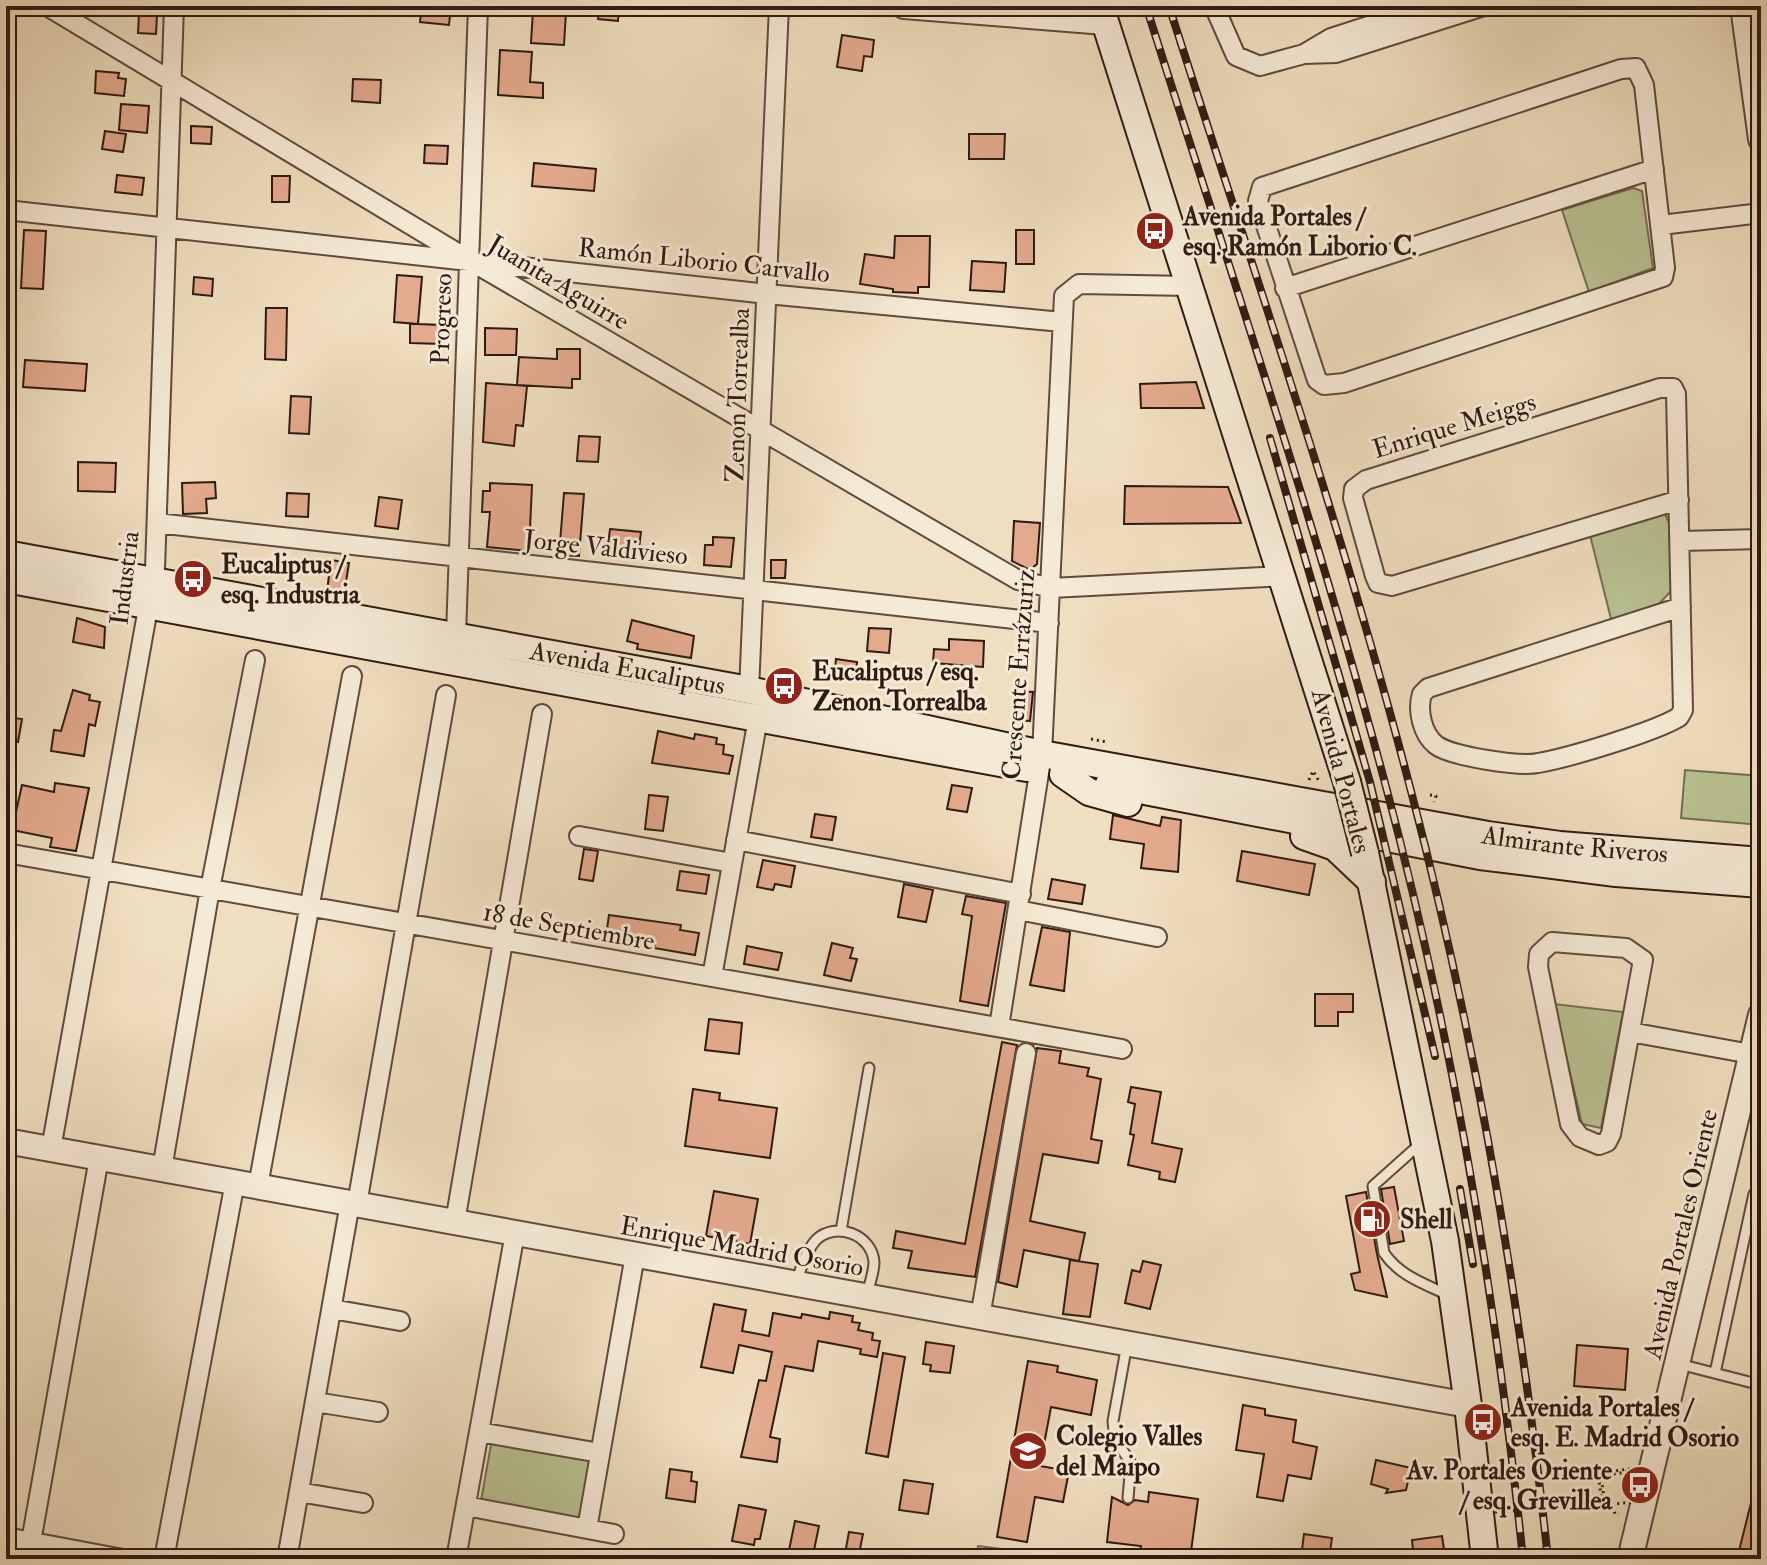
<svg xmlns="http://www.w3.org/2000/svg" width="1767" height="1565" viewBox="0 0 1767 1565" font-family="'IM FELL Double Pica',serif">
<rect width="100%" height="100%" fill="#efdebf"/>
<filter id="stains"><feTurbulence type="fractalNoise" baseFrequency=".0025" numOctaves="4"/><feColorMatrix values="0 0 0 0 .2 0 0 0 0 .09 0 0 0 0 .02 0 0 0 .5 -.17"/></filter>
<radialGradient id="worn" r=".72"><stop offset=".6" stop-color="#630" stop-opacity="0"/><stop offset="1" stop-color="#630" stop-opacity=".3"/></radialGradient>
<path fill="#b9c192" stroke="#746e52" stroke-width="2" d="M1633 188 1642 191 1653 268 1589 292 1562 210Z
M1664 511 1669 523 1672 590 1657 606 1612 623 1589 531Z
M1685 770 1761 776V825L1681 818Z
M1554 1004 1623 1012 1601 1128 1582 1124Z
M492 1439 594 1458 582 1521 481 1501Z
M978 1546 1018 1551 1017 1559H977Z"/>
<path fill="#e4aa8e" stroke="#2f1a12" stroke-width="2" d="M422 6H451L449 25 420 22Z
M600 6H619L618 21 598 19Z
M533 10 566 12 564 45 531 43Z
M139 14 157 15 156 34 138 33Z
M842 35 874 40 872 57 864 56 862 71 837 67Z
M500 50 532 52 530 82 543 83V98L498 95Z
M96 71 119 73 118 78 126 79 124 96 95 93Z
M353 79 381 80 380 103 352 101Z
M121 104 149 106 147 133 119 130Z
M191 126 212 127 211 144 191 143Z
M105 131 126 134 123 152 102 149Z
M969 134H1005L1004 159H969Z
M425 145 448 146 447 164 424 163Z
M534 163 596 169 594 191 532 186Z
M117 175 144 178 142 195 115 192Z
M272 176H290L289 202H272Z
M24 230 46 231 43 289 21 288Z
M1016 230H1034V264H1016Z
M895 236H930L929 287H918V293L893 292V289L860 284 865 254 894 258Z
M972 261 1006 263 1004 292 970 290Z
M397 275 422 277 418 324 442 325V344L410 343V324H418L394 322Z
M194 277 213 279 212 296 193 294Z
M266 308H287L286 360 265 359Z
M485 328 517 329 516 355H485Z
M557 349H580V379H572V388L517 385 519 357 557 359Z
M25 360 87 364 85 391 23 387Z
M1196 382 1204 408H1141L1140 384Z
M486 383 527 386 523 426 516 425 514 446 483 442Z
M291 396 311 397 309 434 289 433Z
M579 436 600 437 598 462 577 461Z
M78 462 116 463 115 492 78 491Z
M215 482 216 498 206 499 207 513 183 514 182 483Z
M490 483 532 485 529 551 487 547 490 512H482L483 491H490Z
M1125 486 1228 487 1241 523 1124 524Z
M287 493 309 494 308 517 286 516Z
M564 493 584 494 579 556 559 555Z
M379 497 402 500 398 529 375 526Z
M1014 521 1040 523 1037 564 1030 570 1012 561Z
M610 529 641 532 639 549H633L632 555 607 552Z
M713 537 734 538 731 567 704 565 705 545H713Z
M331 560 349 563 344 594 327 591Z
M771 560H786L785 578H771Z
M77 618 105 627 104 648 73 642Z
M632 620 694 636 691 658 637 649 638 644 627 641Z
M869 628 891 629 889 653 867 651Z
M949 639 984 641 983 667 933 663 934 649 949 650Z
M836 659 857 662 855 681 834 678Z
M73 690 90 695 89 700 100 702 95 726 89 724 84 756 51 751 54 730 61 731Z
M1017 691 1033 692 1030 721 1014 720Z
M6 717 22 719 18 742 6 740Z
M658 731 694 739 695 734 717 738 716 744 724 745 723 754 733 756 729 774 652 763Z
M55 783 89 788 76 851 50 847 52 838 12 830 22 785 54 792Z
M952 785 972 788 967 812 947 809Z
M649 795 668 797 663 831 645 829Z
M815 814 836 817 832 840 811 837Z
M1113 815 1160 826 1162 817 1181 820 1178 872 1141 868 1144 844 1110 839Z
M584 849 598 851 593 881 579 879Z
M1242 851 1315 864 1309 895 1237 881Z
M763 860 795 866 791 887 775 884 773 890 757 887Z
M680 871 709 875 706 894 677 890Z
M1052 879 1085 885 1082 904 1048 899Z
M904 884 933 890 926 922 898 917Z
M966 896 1006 903 988 1006 960 1001 972 916 962 914Z
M609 915 681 925 680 930 699 933 695 955 654 948 655 943 606 936Z
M1042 927 1070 932 1064 991 1030 985Z
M832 943 853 948 850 958 857 959 851 981 824 975Z
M747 946 782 953 778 970 744 964Z
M1315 994H1353V1012H1338V1026H1315Z
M709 1019 742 1023 739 1054 705 1050Z
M1002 1042 1017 1045 975 1277 908 1268 912 1251 893 1248 896 1231 965 1244Z
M1037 1048 1061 1051 1059 1063 1089 1068 1087 1076 1101 1079 1091 1139 1102 1141 1098 1163 1043 1154 1030 1221 1085 1233 1079 1261 1024 1250 1017 1287 998 1282Z
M1131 1087 1161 1092 1152 1143 1182 1149 1175 1182 1159 1179 1160 1172 1128 1165 1134 1135 1130 1134 1135 1104 1128 1102Z
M693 1089 720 1093 719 1100 777 1108 770 1158 685 1146Z
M1394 1187 1404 1241 1390 1244 1381 1189Z
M714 1191 758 1199 750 1244 706 1236Z
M1366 1192 1377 1254 1387 1297 1355 1290 1351 1274 1360 1272 1346 1196Z
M1070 1260 1098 1264 1090 1317 1063 1314Z
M1143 1261 1161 1265 1150 1309 1125 1303 1132 1270 1140 1272Z
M714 1304 746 1310 742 1331 769 1336 773 1313 801 1318 802 1314 829 1319 830 1312 853 1316 852 1322 860 1323 858 1330 873 1333 872 1340 880 1341 877 1357 860 1354 861 1349 818 1341 813 1371 785 1366 770 1437 780 1439 777 1462 741 1457 759 1380 766 1381 772 1352 739 1345 733 1373 701 1367Z
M926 1342 954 1346 950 1373 930 1371 931 1365 923 1364Z
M1577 1345 1628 1349 1625 1390 1574 1386Z
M883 1353 905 1357 888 1457 866 1453Z
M1028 1361 1058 1366 1057 1372 1097 1380 1091 1415 1051 1407 1040 1466 1069 1471 1063 1502 1035 1497 1027 1542 997 1537Z
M1243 1405 1265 1409V1415L1296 1420 1293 1442 1317 1447 1311 1479 1288 1475 1283 1501 1257 1497 1264 1454 1236 1450Z
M1376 1460 1411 1468 1406 1490 1386 1493 1388 1489 1371 1484Z
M670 1469 692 1472 691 1481 697 1482 695 1502 666 1498Z
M904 1480 933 1484 928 1514 899 1510Z
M1756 1483 1761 1484V1559H1737Z
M1149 1492 1198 1499 1190 1559H1139L1141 1546 1107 1542 1112 1497 1128 1505 1135 1500 1148 1502Z
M739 1505 766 1510 760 1539H755L754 1545 732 1541Z
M795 1521 819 1526 813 1555 789 1550Z
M849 1532 863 1534 858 1559H844Z
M1304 1534 1332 1538 1329 1559 1301 1558Z
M1442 1536 1445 1556 1414 1559 1412 1540Z"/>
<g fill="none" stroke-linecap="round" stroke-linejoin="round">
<defs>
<path id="service" d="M1420 1144 1373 1186 1384 1253C1400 1276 1423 1283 1448 1295
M841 1231 869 1068
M797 1281C801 1267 806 1251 816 1240 835 1221 872 1234 874 1262 874 1272 870 1283 867 1293
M1127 1344 1113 1421 1115 1439 1131 1463 1128 1498
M1679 1364 1761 1385
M1715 1373 1754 1194"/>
<path id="minor" d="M47 6 469 260 1018 580 1051 588 1284 576
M1214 6 1236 56 1260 66 1304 54 1336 53 1484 6
M1304 54 1331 38 1430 6
M1636 68 1644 85 1665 268 1663 277 1344 383 1324 385 1317 380 1258 201 1262 187 1621 69Z
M6 210 767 294 1062 322
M1661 225 1761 213
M1285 288 1654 169
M1679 500 1392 586 1378 583 1375 576 1353 498 1354 489 1366 480 1660 388H1673L1676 394 1683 710 1679 717C1654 732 1568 758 1538 763 1519 767 1450 756 1436 745 1422 734 1417 710 1422 694L1428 688 1681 607
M157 523 1049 623
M1681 541 1761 539
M456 635 478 6
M749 690 779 6
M579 836 732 863
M736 840 1021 894
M6 853 1122 1049
M1018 910 1157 937
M1552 942 1626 948 1643 960 1611 1134 1607 1142 1599 1145 1580 1137 1570 1124 1538 967 1539 954Z
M712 977 758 718
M999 1027 1042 754 1064 296 1079 284 1190 286
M1630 1032 1751 1054
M51 1149 155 569 174 6
M162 1169 210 889 255 660
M258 1186 352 676
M357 1204 446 695
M455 1222 542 714
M332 1309 400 1321
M980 1317 1026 1053
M315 1402 378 1412
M479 1432 600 1453
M299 1492 363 1503
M466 1506 614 1534
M587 1529 635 1255
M6 1537 123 1559
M31 1542 99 1158
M164 1559 235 1182
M287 1559 350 1203
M456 1559 515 1233"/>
<path id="tertiary" d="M904 6 1105 22
M1743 6 1761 139
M6 1141 1468 1405
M1630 1559 1761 1015"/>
<g id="secondary">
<path d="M1100 6 1347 782"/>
<path id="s1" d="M6 554 749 690 1042 754 1488 835 1560 845 1761 861"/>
<path d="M6 579 1027 768"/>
<path d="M1063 774 1089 792 1128 803"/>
<path d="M1109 784 1480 856 1616 873 1761 884"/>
<path d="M1304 836 1335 847 1372 882"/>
<path d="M1365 853 1445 1241 1468 1405 1485 1559"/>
</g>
</defs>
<use href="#service" stroke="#5f4b3d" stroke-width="13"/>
<use href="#minor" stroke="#5f4b3d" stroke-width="22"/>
<use href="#tertiary" stroke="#5f4b3d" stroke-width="28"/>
<use href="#secondary" stroke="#2f1a12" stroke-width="30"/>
<path stroke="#2f1a12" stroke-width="3" stroke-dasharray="2 4" stroke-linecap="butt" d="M1091 739 1107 742
M1309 780 1313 771 1319 781
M1430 795 1436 796 1434 802
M1605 1505 1601 1476 1627 1472 1628 1475
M1613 1506 1615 1514H1619"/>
<use href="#service" stroke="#f5ead5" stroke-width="9"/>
<use href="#minor" stroke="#f5ead5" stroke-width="18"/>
<use href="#tertiary" stroke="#f5ead5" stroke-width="24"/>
<use href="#secondary" stroke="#f5ead5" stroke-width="26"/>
<defs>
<path id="rail" d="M1146 6C1228 264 1315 522 1385 783 1453 1037 1496 1298 1523 1559
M1169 6C1252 267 1342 526 1411 791 1477 1042 1520 1301 1548 1559
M1270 438 1370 782 1435 1056
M1460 1189 1473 1264"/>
</defs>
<use href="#rail" stroke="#2f1a12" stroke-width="8"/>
<use href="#rail" stroke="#f5ead5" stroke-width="5" stroke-dasharray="15" stroke-linecap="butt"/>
<defs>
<path id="secondary-bridge" d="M1347 782 1365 853"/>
</defs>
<use href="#secondary-bridge" stroke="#2f1a12" stroke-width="30" stroke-linecap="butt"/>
<path stroke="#2f1a12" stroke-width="3" stroke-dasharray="2 4" stroke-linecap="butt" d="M1495 1512 1602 1503 1598 1473 1629 1469 1633 1502 1605 1505"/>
<use href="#secondary-bridge" stroke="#f5ead5" stroke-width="26"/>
</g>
<defs>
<symbol id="bus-disc" viewBox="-11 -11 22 22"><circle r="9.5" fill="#8f2418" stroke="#f5ead5"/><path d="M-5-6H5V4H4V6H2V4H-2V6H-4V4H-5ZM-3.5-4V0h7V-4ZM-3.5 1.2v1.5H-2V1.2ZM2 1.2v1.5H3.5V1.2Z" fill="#fff"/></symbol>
<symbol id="fuel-disc" viewBox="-11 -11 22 22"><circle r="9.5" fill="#8f2418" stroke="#f5ead5"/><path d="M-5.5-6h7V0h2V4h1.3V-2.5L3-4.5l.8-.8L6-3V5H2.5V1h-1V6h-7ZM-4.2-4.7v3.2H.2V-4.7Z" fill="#fff"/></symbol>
<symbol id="school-disc" viewBox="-11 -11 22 22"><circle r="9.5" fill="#8f2418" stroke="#f5ead5"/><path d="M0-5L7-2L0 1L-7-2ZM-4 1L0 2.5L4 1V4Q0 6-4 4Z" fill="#fff"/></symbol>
</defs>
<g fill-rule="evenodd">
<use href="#bus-disc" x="1133" y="209" width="44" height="44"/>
<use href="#bus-disc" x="171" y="557" width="44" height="44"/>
<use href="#bus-disc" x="762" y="664" width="44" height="44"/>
<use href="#fuel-disc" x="1350" y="1197" width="44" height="44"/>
<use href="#bus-disc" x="1461" y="1400" width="44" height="44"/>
<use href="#school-disc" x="1006" y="1429" width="44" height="44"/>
<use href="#bus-disc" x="1618" y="1463" width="44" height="44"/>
</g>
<g text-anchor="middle" stroke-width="6" stroke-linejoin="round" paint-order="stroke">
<g font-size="26" font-weight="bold" fill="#2f1a12" stroke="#f5ead5" text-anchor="start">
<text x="1183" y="225">Avenida Portales /<tspan x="1183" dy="30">esq. Ramón Liborio C.</tspan></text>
<text x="221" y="573">Eucaliptus /<tspan x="221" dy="30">esq. Industria</tspan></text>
<text x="812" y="680">Eucaliptus / esq.<tspan x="812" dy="30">Zenon Torrealba</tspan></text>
<text x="1400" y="1228">Shell</text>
<text x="1511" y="1416">Avenida Portales /<tspan x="1511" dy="30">esq. E. Madrid Osorio</tspan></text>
<text x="1056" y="1445">Colegio Valles<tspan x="1056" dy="30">del Maipo</tspan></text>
<text x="1612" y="1479" text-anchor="end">Av. Portales Oriente<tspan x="1612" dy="30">/ esq. Grevillea</tspan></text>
</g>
<g font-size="26" fill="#2f1a12" stroke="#f5ead5">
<text transform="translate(704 260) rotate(6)" y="9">Ramón Liborio Carvallo</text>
<text transform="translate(559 282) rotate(31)" y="9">Juanita Aguirre</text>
<text transform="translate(441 319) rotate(-88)" y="9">Progreso</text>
<text transform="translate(737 395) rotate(-88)" y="9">Zenon Torrealba</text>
<text transform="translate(1454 425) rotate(-17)" y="9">Enrique Meiggs</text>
<text transform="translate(606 547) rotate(6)" y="9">Jorge Valdivieso</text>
<text transform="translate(124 578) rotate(-83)" y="9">Industria</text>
<text dy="9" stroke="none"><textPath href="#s1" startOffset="632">Avenida Eucaliptus</textPath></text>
<text transform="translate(1018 674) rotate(-86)" y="9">Crescente Errázuriz</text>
<text transform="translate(1342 771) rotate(75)" y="9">Avenida Portales</text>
<text dy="9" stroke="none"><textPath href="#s1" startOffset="1596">Almirante Riveros</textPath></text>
<text transform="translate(569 926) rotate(10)" y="9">18 de Septiembre</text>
<text transform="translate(1680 1234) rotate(-77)" y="9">Avenida Portales Oriente</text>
<text transform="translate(742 1246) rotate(10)" y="9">Enrique Madrid Osorio</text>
</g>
</g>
<rect width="1767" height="1565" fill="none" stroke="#efdebf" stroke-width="32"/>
<rect x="8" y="8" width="1751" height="1549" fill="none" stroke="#2f1a12" stroke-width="4"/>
<rect x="16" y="16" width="1735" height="1533" fill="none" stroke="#2f1a12" stroke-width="2"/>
<rect width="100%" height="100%" filter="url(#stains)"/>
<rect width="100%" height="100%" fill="url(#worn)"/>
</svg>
